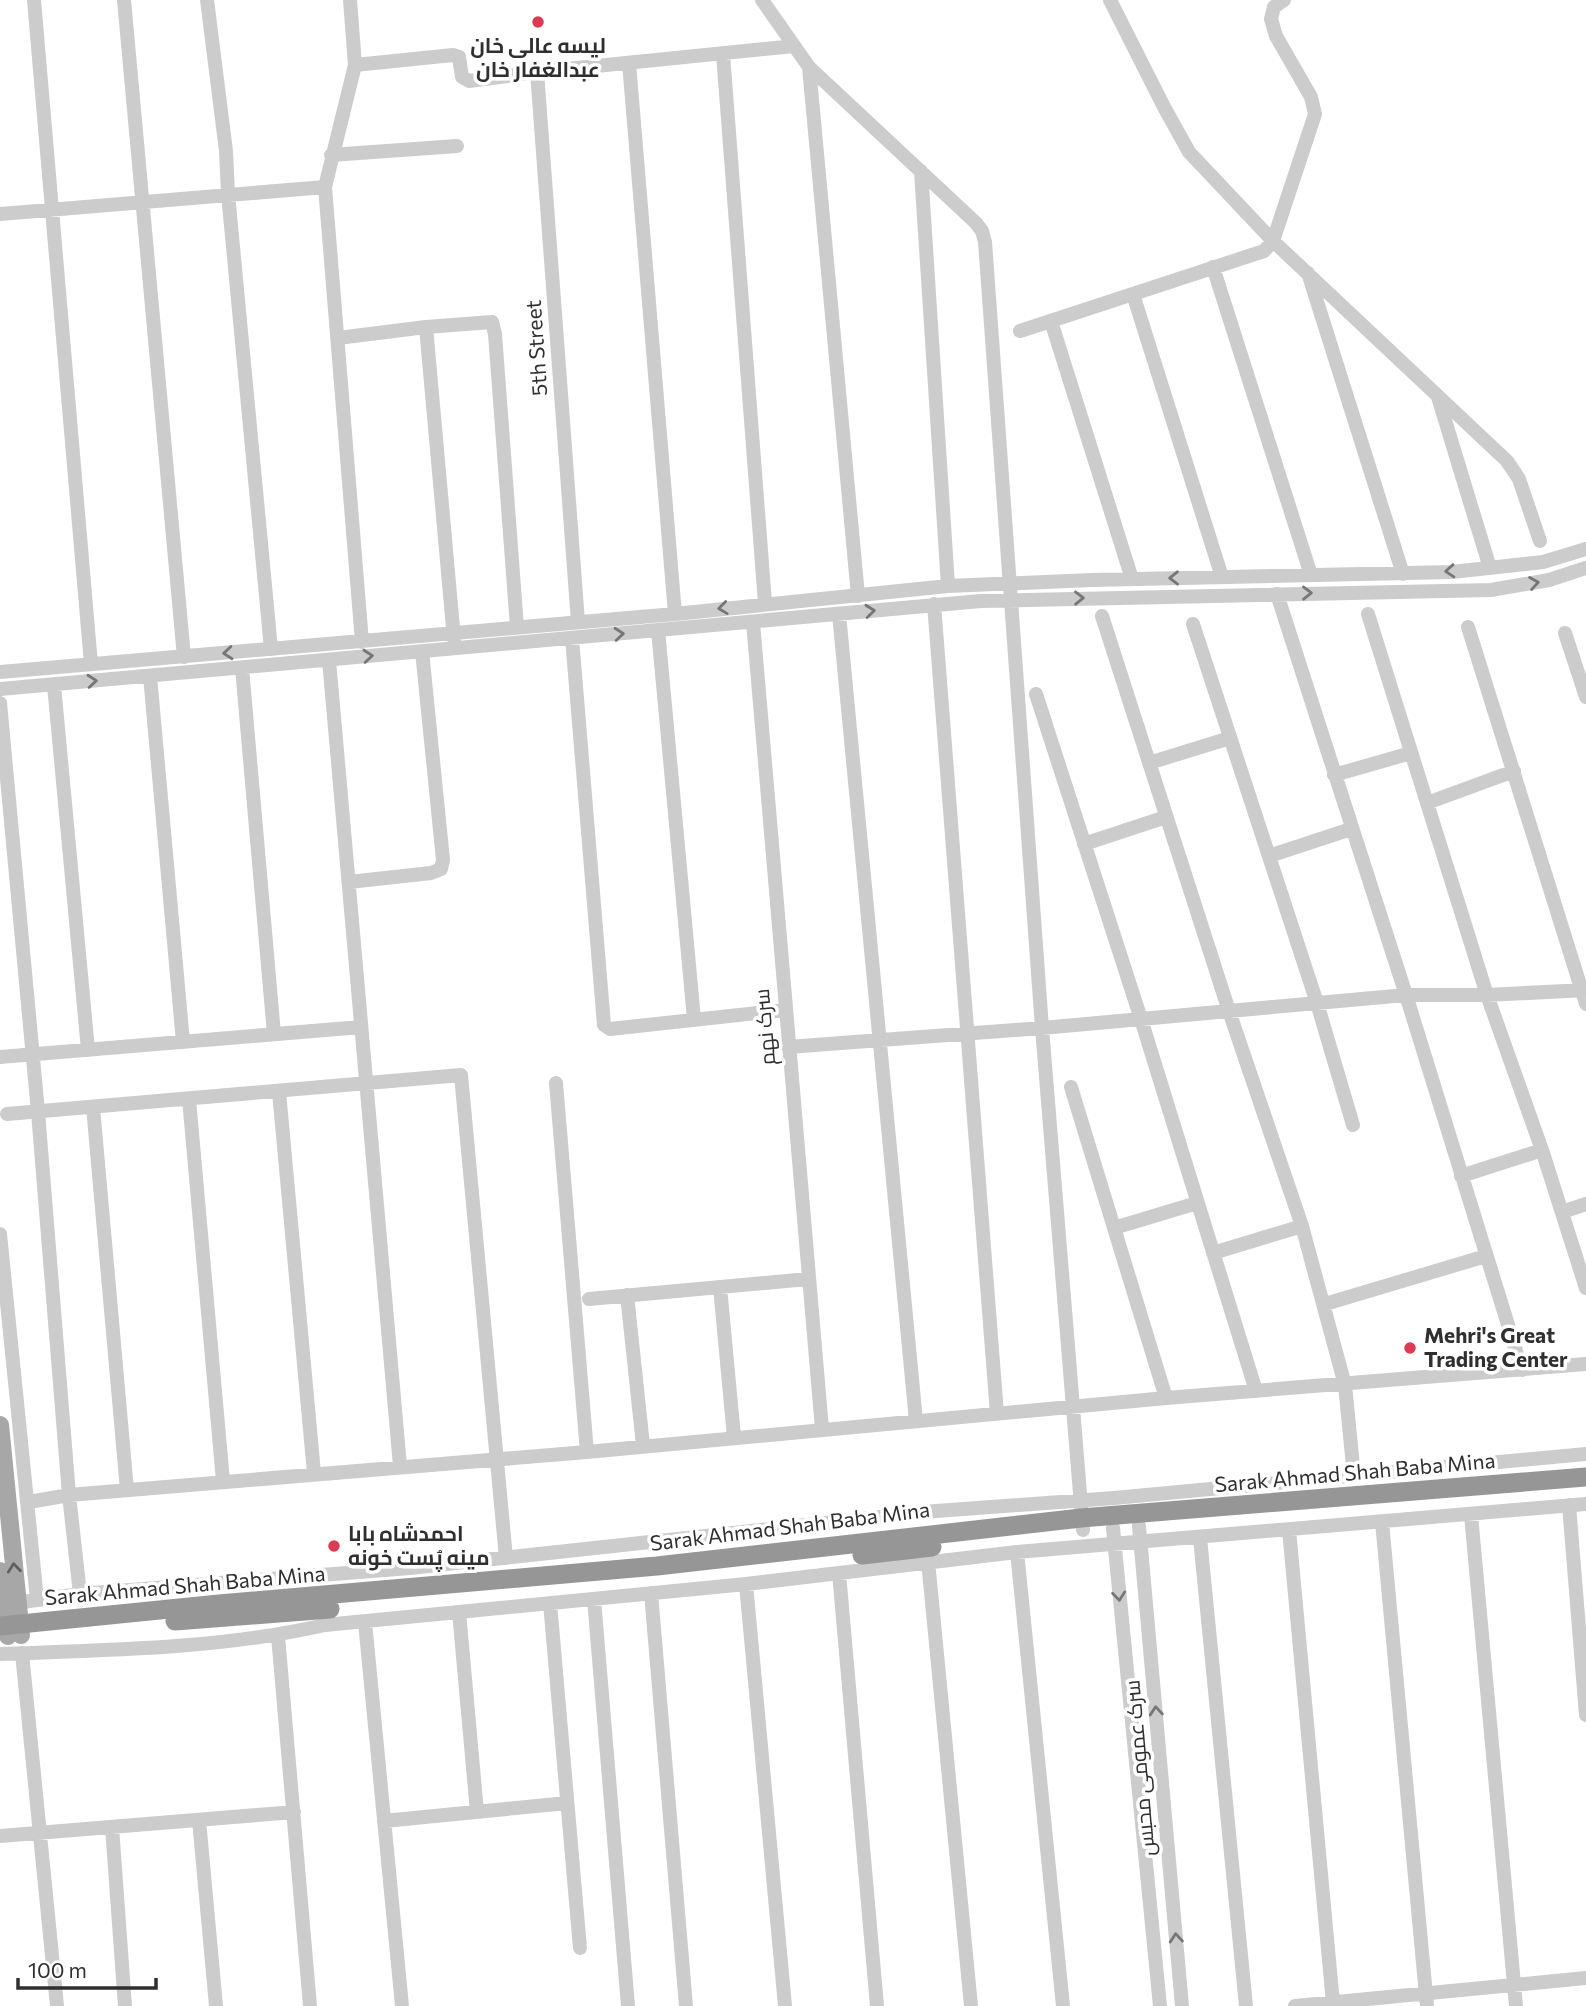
<svg xmlns="http://www.w3.org/2000/svg" width="1586" height="2006" viewBox="0 0 1586 2006" font-family="Commissioner,Cairo,sans-serif">
<rect width="100%" height="100%" fill="#fff"/>
<g fill="none" stroke-linecap="round" stroke-linejoin="round">
<path stroke="#ccc" stroke-width="14" d="M34 0 91 664
M124 0 184 657
M207 0 226 151 228 194 271 649
M350 0 355 65
M762 0 809 67 976 223 982 231 985 242 1042 1028 1083 1530
M1110 0 1164 107 1189 152 1273 241 1507 461 1519 479 1540 541
M723 54 765 603
M629 63 675 614
M809 67 858 596
M537 72 578 622
M331 155 457 146
M921 171 948 586
M0 214 325 187
M1213 267 1311 575
M1308 273 1403 574
M1133 294 1222 577
M1051 321 1132 579
M426 327 454 639
M1020 331 1264 251 1273 241 1315 114 1311 97 1276 36 1271 19 1274 7 1284 0
M338 338 426 327 492 322 495 334 517 627
M1438 397 1490 568
M1277 594 1406 995 1522 1370
M934 604 997 1414
M839 614 916 1421
M1368 614 1487 995 1542 1150 1586 1288
M1102 616 1229 1011 1302 1226 1345 1385 1354 1476
M753 622 822 1429
M1193 624 1317 1003 1353 1125
M1468 627 1586 1004
M658 630 694 1019
M1565 633 1586 697
M572 638 604 1025 610 1029 785 1010
M362 642 325 187 355 65 453 55 459 57 462 77 469 81 537 72 794 46
M329 660 400 1466
M242 668 274 1034
M0 672 675 614 948 586 1092 580 1452 572 1543 562 1586 549
M150 676 183 1042
M54 685 88 1050
M0 689 981 601 1491 590 1549 580 1586 568
M1036 694 1141 1019 1256 1391
M0 703 38 1112 69 1495 80 1594
M1149 763 1230 738
M1334 775 1411 753
M1427 803 1514 771
M1084 844 1166 817
M1269 856 1351 829
M349 882 431 873 441 869 443 860 422 651
M788 1047 1042 1028 1406 995H1487L1586 990
M0 1057 361 1027
M556 1083 587 1452
M1071 1087 1166 1398
M279 1092 314 1473
M189 1099 223 1481
M93 1107 127 1490
M7 1114 461 1075 506 1558
M1461 1176 1542 1150
M1562 1212 1586 1204
M1114 1228 1197 1203
M0 1234 37 1600
M1213 1253 1302 1226
M720 1287 734 1437
M627 1295 643 1445
M589 1299 808 1279
M1325 1304 1486 1256
M29 1502 69 1495 587 1452 1166 1398 1586 1364
M1569 1505 1586 1715
M1471 1515 1516 2006
M1382 1522 1427 2006
M1139 1526 1182 2006
M1113 1528 1160 2006
M1289 1530 1333 2003
M1200 1538 1246 2006
M1017 1552 1063 2006
M928 1561 971 2006
M839 1573 877 2006
M746 1584 785 2006
M651 1593 686 2006
M594 1599 628 2006
M550 1603 580 1948
M8 1604 80 1594 410 1568 936 1511 1114 1498 1586 1454
M459 1612 477 1812
M365 1622 402 2006
M278 1636 310 2006
M22 1653 57 2006
M0 1654C109 1650 219 1649 325 1625L746 1584 1017 1552 1586 1504
M199 1820 216 2006
M384 1821 567 1803
M112 1827 125 2006
M0 1836 294 1812
M1295 2006 1586 1978"/>
<path stroke="#a7a7a7" stroke-width="18" d="M0 1425 21 1635
M0 1571 8 1636"/>
<path stroke="#969696" stroke-width="19" d="M862 1555 932 1547
M175 1621 330 1609
M0 1626 219 1604 657 1566 1081 1518 1586 1477"/>
</g>
<defs><path id="oneway-chevron" d="M-2-3.5L2.5 0L-2 3.5" fill="none" stroke-width="1.6" stroke-linecap="round" stroke-linejoin="round" transform="scale(1.75)"/></defs>
<g stroke="#767676">
<use href="#oneway-chevron" transform="translate(1450 571) rotate(176)"/>
<use href="#oneway-chevron" transform="translate(1174 578) rotate(179)"/>
<use href="#oneway-chevron" transform="translate(1534 583) rotate(-9)"/>
<use href="#oneway-chevron" transform="translate(1307 593) rotate(-1)"/>
<use href="#oneway-chevron" transform="translate(1079 598) rotate(-1)"/>
<use href="#oneway-chevron" transform="translate(723 608) rotate(173)"/>
<use href="#oneway-chevron" transform="translate(870 611) rotate(-6)"/>
<use href="#oneway-chevron" transform="translate(619 634) rotate(-5)"/>
<use href="#oneway-chevron" transform="translate(228 653) rotate(175)"/>
<use href="#oneway-chevron" transform="translate(368 656) rotate(-5)"/>
<use href="#oneway-chevron" transform="translate(92 681) rotate(-5)"/>
<use href="#oneway-chevron" transform="translate(1119 1596) rotate(84)"/>
<use href="#oneway-chevron" transform="translate(1156 1711) rotate(-95)"/>
<use href="#oneway-chevron" transform="translate(1176 1938) rotate(-95)"/>
</g>
<use stroke="#5f5f5f" href="#oneway-chevron" transform="translate(14 1568) rotate(-96)"/>
<g fill="#dc3b54" stroke="#fff" stroke-width="2.5">
<circle cx="538" cy="22" r="7"/>
<circle cx="1410" cy="1348" r="7"/>
<circle cx="334" cy="1546" r="7"/>
</g>
<g text-anchor="middle" stroke-width="7" stroke-linejoin="round" paint-order="stroke">
<g font-size="21" font-weight="bold" fill="#2f2f2f" stroke="#fff" text-anchor="start">
<text x="538" y="53" text-anchor="middle">لیسه عالی خان<tspan x="538" dy="24">عبدالغفار خان</tspan></text>
<text x="1424" y="1343">Mehri's Great<tspan x="1424" dy="24">Trading Center</tspan></text>
<text x="348" y="1541">احمدشاه بابا<tspan x="348" dy="24">مینه پُست خونه</tspan></text>
</g>
<g font-size="21" fill="#2f2f2f" stroke="#fff">
<text transform="translate(537 348) rotate(-94)" y="7">5th Street</text>
<text transform="translate(765 1027) rotate(-95)" y="7">سرک نهم</text>
<text transform="translate(1355 1473) rotate(-5)" y="7">Sarak Ahmad Shah Baba Mina</text>
<text transform="translate(790 1527) rotate(-7)" y="7">Sarak Ahmad Shah Baba Mina</text>
<text transform="translate(185 1586) rotate(-5)" y="7">Sarak Ahmad Shah Baba Mina</text>
<text transform="translate(1140 1768) rotate(-95)" y="7">سرک عمومی محبس</text>
</g>
</g>
<path d="M18 1978v10h138v-10" fill="none" stroke="#2f2f2f" stroke-width="3.5"/>
<text x="28" y="1978" font-size="21" fill="#2f2f2f" stroke="#ffffff" stroke-width="5" paint-order="stroke">100 m</text>
</svg>
